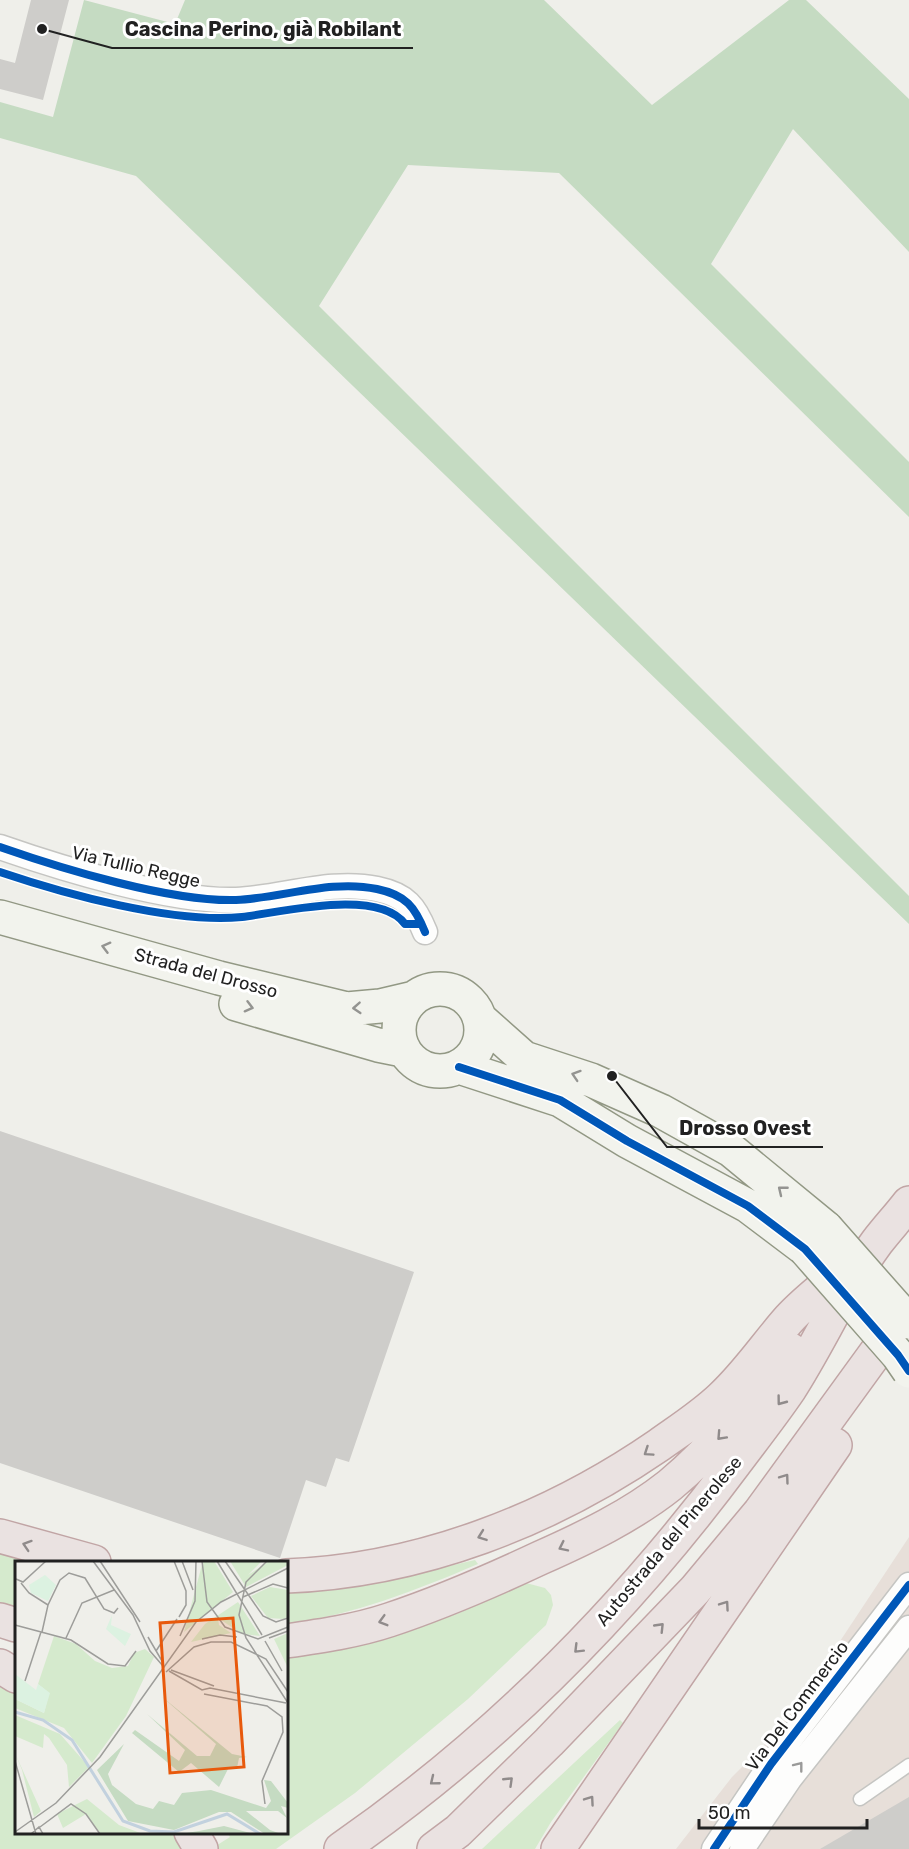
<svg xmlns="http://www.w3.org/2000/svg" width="909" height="1849" viewBox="0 0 909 1849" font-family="Rubik,sans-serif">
<rect width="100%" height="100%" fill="#efefea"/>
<path fill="#e7dfd9" d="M909 1537V1849H676L732 1777 769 1740 801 1700Z"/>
<path fill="#d5eacd" d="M0 1553 29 1562H16V1613L0 1609Z
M475 1560 478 1564C417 1590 353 1615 287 1624V1591L393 1579Z
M526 1583 545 1588 551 1595 553 1605 546 1625 468 1699 355 1793 276 1849H211L230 1837 227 1833 286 1832 287 1657 388 1637 459 1613 517 1585Z
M0 1684 16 1694V1832L172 1833 184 1849H0Z
M620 1720 623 1723 551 1822 535 1849H482Z"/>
<path fill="#c5dbc2" d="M84 0 175 24 185 0H544L652 105 789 0H806L909 99V252L793 129 711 264 909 462V517L559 173 408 165 319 306 909 896V924L136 176 0 138V102L53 117Z"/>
<path fill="#cecdca" d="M31 0H69L43 100 0 89V59L15 63Z
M0 1131 414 1272 349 1462 336 1458 326 1487 306 1480 280 1558 0 1463Z
M909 1797V1849H820Z"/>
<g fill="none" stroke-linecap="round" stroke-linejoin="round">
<defs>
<path id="lane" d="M860 1799 909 1765"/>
<path id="street" d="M0 847C63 869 171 902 236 900 283 898 331 879 377 889 406 895 415 907 425 932
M714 1849 771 1764 909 1585
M742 1849 790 1778 909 1628"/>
<path id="secondary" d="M0 917 219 978 347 1009 380 1006 414 998
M399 1030a41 41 0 1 1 82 0a41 41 0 1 1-82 0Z
M236 1004 378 1045 403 1050
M479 1018 524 1058 591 1080 661 1111 731 1150 826 1228
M459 1067 560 1100 627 1141 748 1206 805 1249"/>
<path id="highway" d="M0 1536 94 1562
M286 1576C420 1571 550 1520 659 1445 680 1430 702 1416 721 1398 747 1374 766 1345 789 1319 808 1298 833 1280 855 1262
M0 1620 16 1625
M286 1641C321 1636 356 1631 389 1620 440 1603 491 1581 540 1558 585 1538 631 1516 670 1485 717 1446 754 1398 791 1350
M0 1666 16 1676
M191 1832 201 1849
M341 1849C494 1743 624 1612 735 1463 753 1439 772 1415 789 1390 820 1342 843 1288 877 1242 887 1229 899 1216 909 1203
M434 1849 458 1831 549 1742 695 1590 760 1512 901 1318
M558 1849 835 1445"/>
</defs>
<use href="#lane" stroke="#c5c5c2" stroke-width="15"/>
<use href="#street" stroke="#c5c5c2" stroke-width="27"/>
<use href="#secondary" stroke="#929884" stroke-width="36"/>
<use href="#highway" stroke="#c1a5a5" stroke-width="36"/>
<use href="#lane" stroke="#fdfdfc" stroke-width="12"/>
<use href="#street" stroke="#fdfdfc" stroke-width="24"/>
<use href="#secondary" stroke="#f2f3ed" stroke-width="33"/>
<use href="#highway" stroke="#eae2e1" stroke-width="33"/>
<defs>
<path id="secondary-bridge" d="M826 1228 909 1322
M805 1249 898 1355 909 1371"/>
</defs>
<use href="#secondary-bridge" stroke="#929884" stroke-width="36" stroke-linecap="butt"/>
<use href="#secondary-bridge" stroke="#f2f3ed" stroke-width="33"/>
<defs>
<path id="cycleway" d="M0 847C63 869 171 902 236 900 283 898 331 879 377 889 406 895 415 907 425 932
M0 872C65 894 174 924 242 917 283 912 378 888 405 924H421
M459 1067 560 1100 627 1141 748 1206 805 1249 898 1355 909 1371
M714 1849 771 1764 909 1585"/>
</defs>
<use href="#cycleway" stroke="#fff" stroke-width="11"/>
<use href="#cycleway" stroke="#0057b8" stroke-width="8"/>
</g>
<defs><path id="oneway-chevron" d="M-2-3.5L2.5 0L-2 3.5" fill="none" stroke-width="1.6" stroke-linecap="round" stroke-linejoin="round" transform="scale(1.5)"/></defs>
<g stroke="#949491">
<use href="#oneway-chevron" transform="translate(106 947) rotate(-165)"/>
<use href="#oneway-chevron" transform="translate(249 1007) rotate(15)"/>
<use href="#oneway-chevron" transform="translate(357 1008) rotate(176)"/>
<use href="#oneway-chevron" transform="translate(576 1075) rotate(-162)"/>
<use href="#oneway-chevron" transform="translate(782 1190) rotate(-141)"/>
</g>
<g stroke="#908b8b">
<use href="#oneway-chevron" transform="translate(781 1401) rotate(127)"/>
<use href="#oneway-chevron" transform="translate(721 1436) rotate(133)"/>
<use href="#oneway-chevron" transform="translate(648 1452) rotate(146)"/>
<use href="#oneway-chevron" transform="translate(785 1478) rotate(-54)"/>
<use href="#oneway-chevron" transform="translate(482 1536) rotate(160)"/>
<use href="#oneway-chevron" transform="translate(27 1545) rotate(-162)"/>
<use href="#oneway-chevron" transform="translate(563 1547) rotate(154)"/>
<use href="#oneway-chevron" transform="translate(725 1605) rotate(-55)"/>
<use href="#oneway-chevron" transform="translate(383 1621) rotate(164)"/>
<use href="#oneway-chevron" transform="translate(660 1627) rotate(-46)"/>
<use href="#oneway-chevron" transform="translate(578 1649) rotate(135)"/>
<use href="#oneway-chevron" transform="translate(434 1781) rotate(141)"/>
<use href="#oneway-chevron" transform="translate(509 1781) rotate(-44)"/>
<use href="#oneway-chevron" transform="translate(590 1800) rotate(-55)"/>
</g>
<use stroke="#9a9a99" href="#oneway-chevron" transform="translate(799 1766) rotate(-52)"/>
<g text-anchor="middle" stroke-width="6" stroke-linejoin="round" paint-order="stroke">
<g font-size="18" fill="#212121" stroke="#fff">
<text transform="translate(136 867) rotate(13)" y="6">Via Tullio Regge</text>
<text transform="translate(206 973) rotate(15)" y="6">Strada del Drosso</text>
<text transform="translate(669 1541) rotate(-50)" y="6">Autostrada del Pinerolese</text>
<text transform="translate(797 1706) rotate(-53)" y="6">Via Del Commercio</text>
</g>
</g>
<g transform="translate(15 1561)">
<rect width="273" height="273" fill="#efefea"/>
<path d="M188 0H199L218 31 169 71ZM215 0H247L233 14 254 0H273V4L231 26ZM255 26 273 29V55L269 58 253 57 236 35ZM223 41 245 75 227 73 203 57 204 64 216 72 176 81 190 63ZM273 72V107L259 78ZM39 75 61 83 80 100 97 107 113 105 119 92 130 88 139 96 111 155 77 202 49 167 0 147V138L29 152 34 132 23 123ZM0 154 45 173 74 206 54 226 52 204 34 177 29 173 28 187 0 175ZM0 192 26 250 19 256 7 209ZM72 238 104 264 128 273H86L71 253 48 267 42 253Z" fill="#d5eacd"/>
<path d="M146 135 217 193 232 196 224 197 222 207 214 206 204 226 176 202 164 211 117 172 120 169 164 200 170 189 132 153 182 195H195L201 183ZM109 183 93 213 97 224 121 243 138 248 144 240 159 244 167 232 196 229 251 247 256 240 249 219 256 220 273 242V247L266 245 272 257 263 250H231L255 269 266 273H250L216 251H204L159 269 113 260 82 209ZM209 265 239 273H165L184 270Z" fill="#c5dbc2"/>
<path d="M30 14 41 24 33 40 16 32 14 24ZM97 54 96 64 116 73 110 85 91 68ZM0 113 21 129 23 123 35 132 29 152 0 138Z" fill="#dcf2e1"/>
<path fill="none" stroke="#c2d1de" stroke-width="3" d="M0 151 28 159 57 179 108 260 135 270 159 271 212 253 245 273"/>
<path fill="none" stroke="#9d9d9a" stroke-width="1.5" d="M78 0 118 54 135 90 148 105M85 0 125 61M159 0 171 30V44L164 56M167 0 178 29M187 0 192 41 210 66 243 78 273 66M202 0 247 74M210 0 248 55 261 61 273 57M252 0 231 21 224 54 231 77 273 142M1 18 8 21 31 0M6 22 14 32 33 44M228 36 258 23 273 27M0 64 56 79 93 103 110 105 121 90M27 71 33 44 45 19 54 12 70 17 89 48 99 52 103 47M165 75 180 40 181 0M133 76 147 100M51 77 67 42 99 29M254 77 273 70M187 78 205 74 222 76M250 80 267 110M141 90 162 58M156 109 199 125M154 110 187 129 195 127 271 142M151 111 179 86 196 81H216L251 98 273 131M10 120 26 71M189 133 252 145 267 156 268 171 247 220 250 243M0 200 21 273M25 266 56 243 71 253 85 273M0 271 41 242 85 196 181 61 206 41 273 7M16 273 24 266 28 273"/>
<path fill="#e8590c" fill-opacity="0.15" stroke="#e8590c" stroke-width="3" d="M218 57 229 206 155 212 145 62Z"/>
<rect width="273" height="273" fill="none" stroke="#212121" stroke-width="3"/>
</g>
<path fill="none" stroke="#212121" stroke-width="2" d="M42 29L112 48H413M612 1076L667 1147H823"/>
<g fill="#212121" stroke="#fff" stroke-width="2">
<circle cx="42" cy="29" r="6"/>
<circle cx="612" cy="1076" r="6"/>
</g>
<g font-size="20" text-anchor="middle" font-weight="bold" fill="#212121" stroke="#fff" stroke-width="6" stroke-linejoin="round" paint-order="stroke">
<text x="263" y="36">Cascina Perino, già Robilant</text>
<text x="745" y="1135">Drosso Ovest</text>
</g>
<path d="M699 1819v9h168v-9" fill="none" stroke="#212121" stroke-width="3"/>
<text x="708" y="1819" font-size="18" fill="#212121" stroke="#ffffff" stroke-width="4.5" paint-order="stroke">50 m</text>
</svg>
